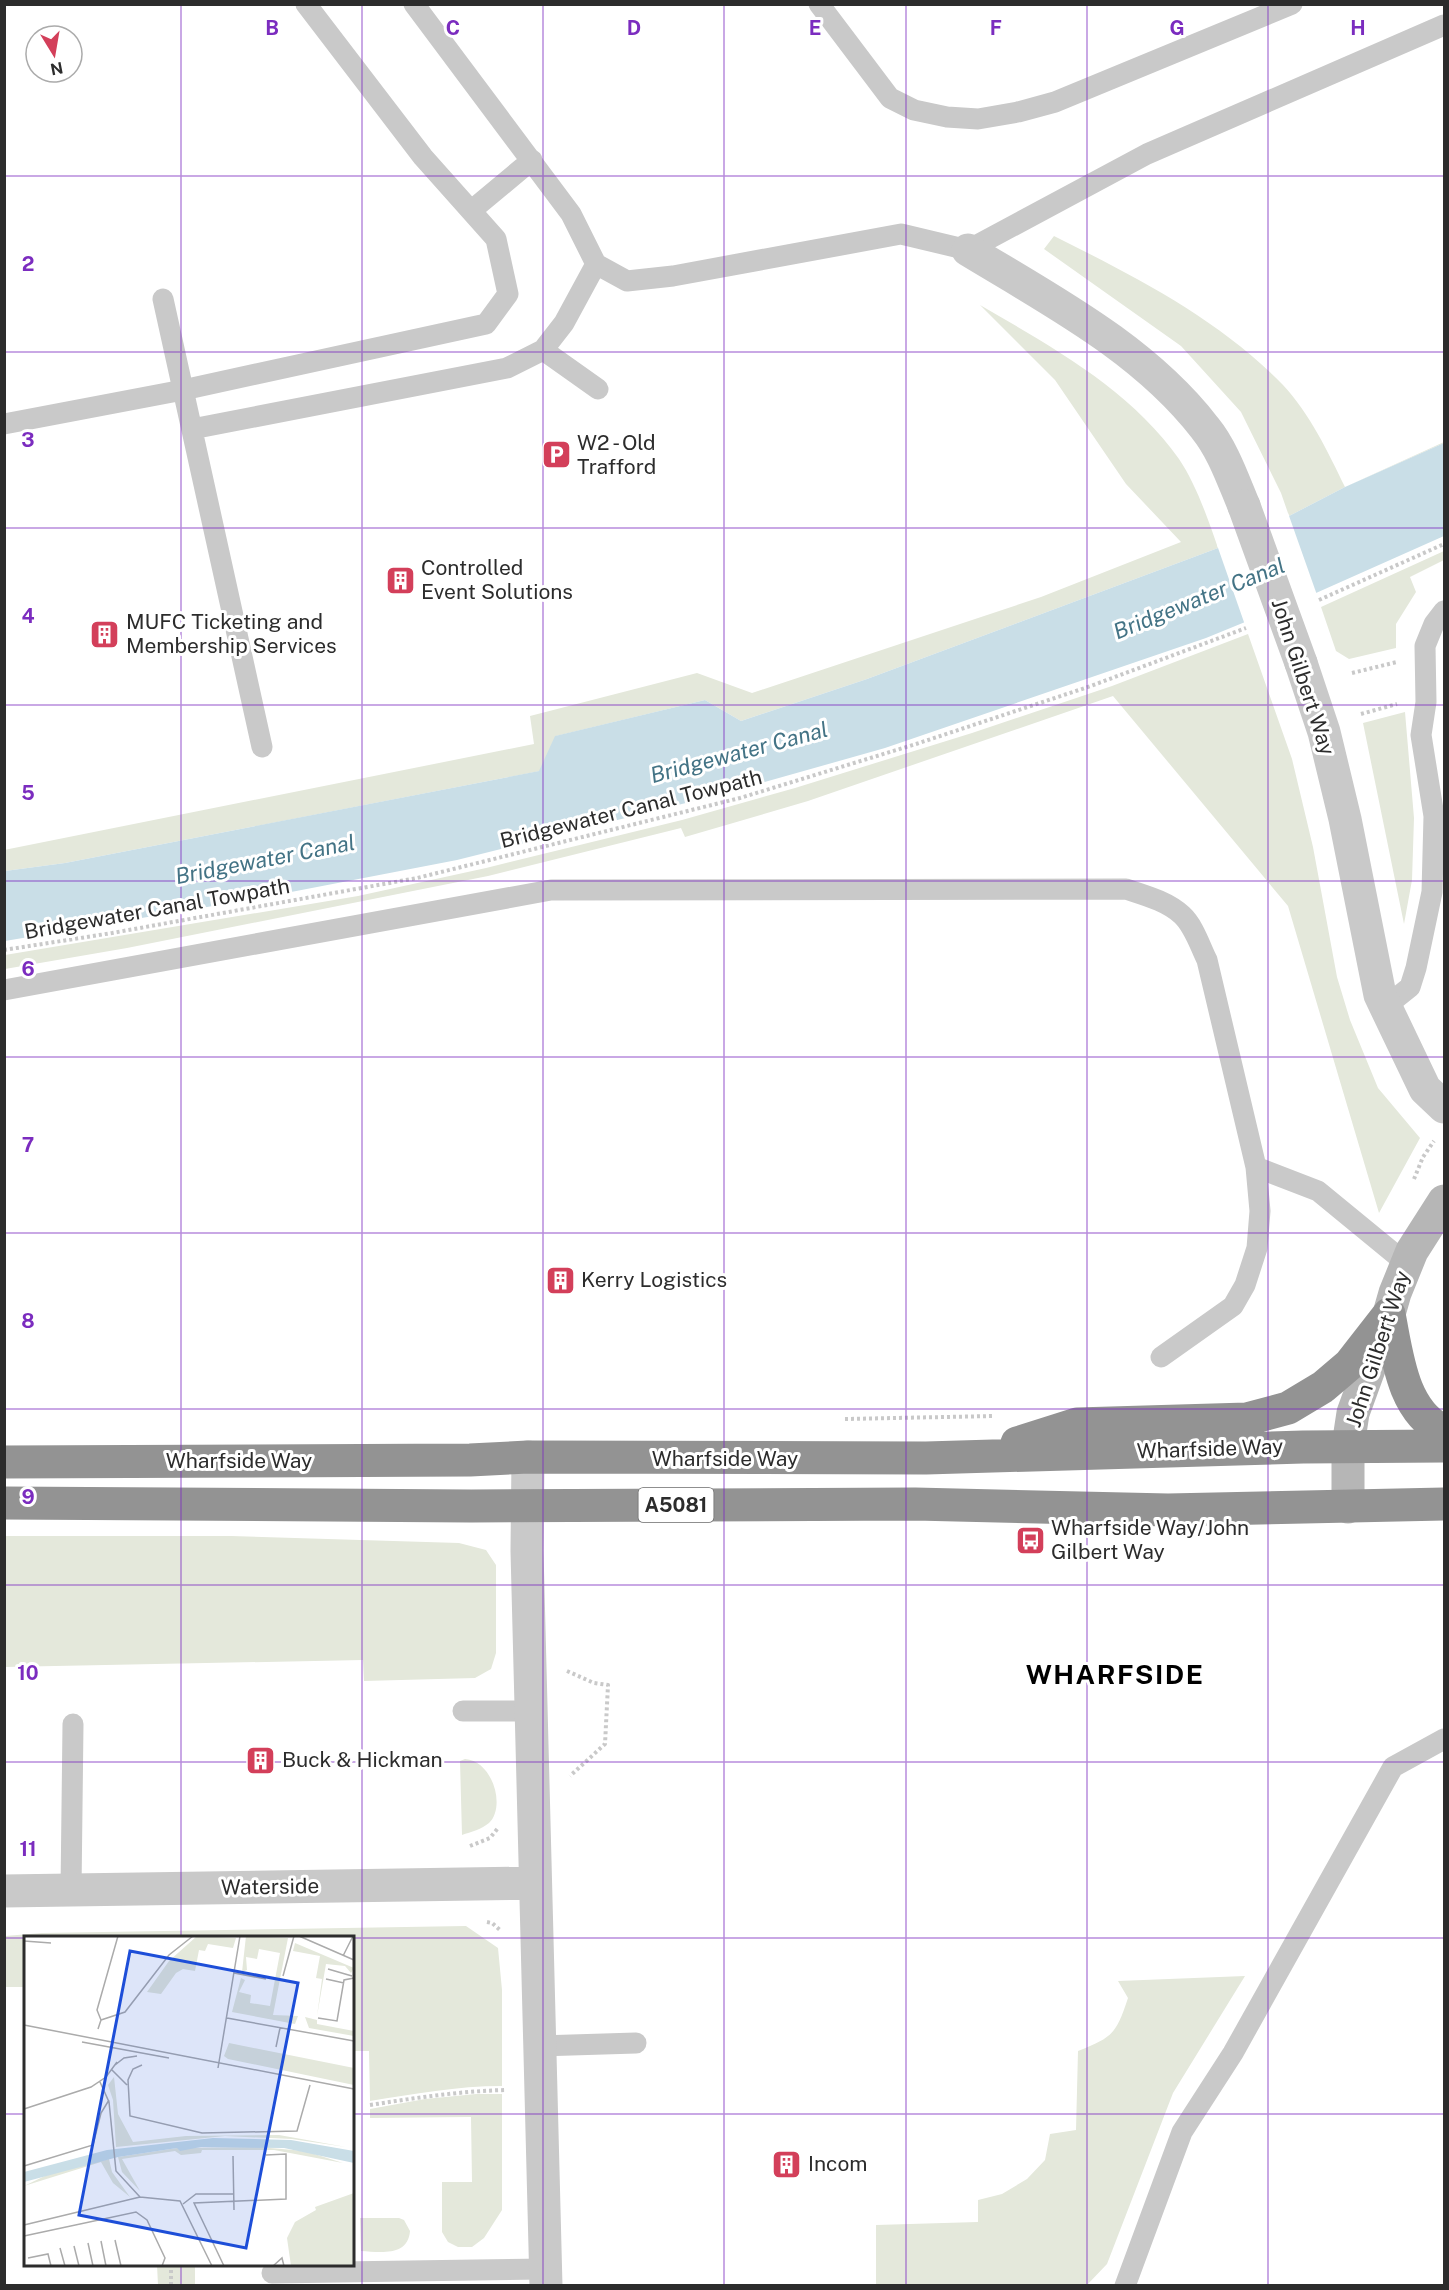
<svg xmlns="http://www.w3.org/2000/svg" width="1449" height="2290" viewBox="0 0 1449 2290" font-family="'Public Sans',sans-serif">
<rect width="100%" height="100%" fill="#fff"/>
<path fill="#e4e8db" d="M1054 236C1136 277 1219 319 1283 385 1310 414 1328 452 1345 487L1444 442V443L1345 487 1289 516 1281 493 1241 412 1181 346 1044 249Z
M980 305C1052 347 1130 389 1179 459 1196 484 1208 519 1218 548L867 679 741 721 705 700 556 736 540 771 65 863 5 871 4 850 534 744 530 716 697 673 752 693 1041 597 1181 542 1126 484 1055 380Z
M1444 551V560L1410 577 1416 592 1396 624V648L1349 659 1336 651 1321 607Z
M1248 634 1292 759 1313 847 1337 977 1350 1020 1378 1088 1420 1138 1379 1213 1288 906 1113 696 808 801 685 837 681 828 488 876 127 948 5 969V955L358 896 486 868 682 820 795 788 972 733 1112 686Z
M1405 712 1414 818 1412 880 1404 924 1363 723Z
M4 1536H231L459 1543 486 1550 496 1565V1653L491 1669 475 1678 364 1681 363 1660 5 1667Z
M465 1759C493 1761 506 1807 489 1823 482 1829 471 1832 462 1835L460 1761Z
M466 1926 498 1948 502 1990V2086C457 2086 414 2094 370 2101L369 2051H353L352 1938H26L25 1987H5V1936L42 1933Z
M1245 1976 1173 2093 1107 2264 1087 2285H876V2225L978 2222V2200L1002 2194 1027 2179 1045 2160 1050 2134 1076 2130 1078 2051C1113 2037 1116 2034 1128 1998L1118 1981Z
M476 2094H502V2210L484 2238 472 2247H458L448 2242 442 2232V2182H472L471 2117 370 2118V2109L425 2099Z
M360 2218H399L404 2220 410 2231C408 2257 380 2252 361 2251Z
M157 2265H195V2285H158Z"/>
<path fill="#c9dee7" d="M1444 443V536L1316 593 1206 638 885 748 726 793 457 860 260 898 5 941V871L65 863 539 771 555 736 705 700 741 721 867 679 1218 548 1289 516 1345 487Z"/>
<path fill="#fff" d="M1288 513 1317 595 1245 625 1217 545Z"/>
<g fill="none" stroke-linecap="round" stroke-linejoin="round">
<path stroke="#c9c9c9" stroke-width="4" stroke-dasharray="3 3" stroke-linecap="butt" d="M1319 600 1444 544
M1352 673 1397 662
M1361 714 1397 704
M4 950 112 933 417 878 740 798 916 744 1088 687 1246 628
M1414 1179 1423 1157 1434 1141
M845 1419 994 1416
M567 1671 594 1683 608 1685 605 1744 570 1776
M470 1846 490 1838 498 1828
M487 1922 492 1923 501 1931
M370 2105C415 2098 460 2091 506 2090
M171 2264V2286"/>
<path stroke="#c9c9c9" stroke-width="21" d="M414 4 571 214 596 264 627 281 673 276 901 234 968 250 1147 154 1444 25
M819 4 890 98 914 110 947 117 978 119 1018 112 1055 102 1292 4
M472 210 532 160
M163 299 262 747
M543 350 598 389
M4 424 183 390 486 324 508 294 496 239 423 157 306 4
M192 429 507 368 543 350 564 323 596 264
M4 990 551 890 1126 889C1144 895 1167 901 1182 915 1194 926 1200 946 1207 960L1256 1167 1260 1211 1257 1248 1245 1285 1233 1306 1161 1357
M1385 1007 1410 987 1416 968 1432 892 1434 816 1421 735 1426 702 1425 646 1434 624 1444 611
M1256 1167 1318 1191 1407 1264
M463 1711H531
M71 1891 73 1724
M539 2046 636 2043
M272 2273 545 2269
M1125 2286 1182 2132 1233 2053 1393 1767 1444 1739"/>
<path stroke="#c9c9c9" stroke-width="33" d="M968 250C1052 301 1144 349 1205 428 1223 450 1233 480 1244 506
M1301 663 1324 732 1345 819 1380 995 1425 1089 1444 1107
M528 1457 527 1551 546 2286
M4 1891 535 1883"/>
<path stroke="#b6b6b6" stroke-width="33" d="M1348 1507V1446L1353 1413 1389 1314 1395 1293 1412 1251 1444 1201"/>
<path stroke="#939393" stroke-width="33" d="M1389 1314C1397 1354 1402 1412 1444 1431
M1017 1443 1077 1424 1247 1419 1288 1408 1323 1387 1350 1364 1389 1314
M4 1462 470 1460 528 1457 926 1458 1303 1447 1444 1446
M4 1503 471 1506 915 1504 1168 1510 1444 1504"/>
<path stroke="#c9c9c9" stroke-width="33" d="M1244 506 1301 663"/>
</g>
<path fill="none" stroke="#7b2cbf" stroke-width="1.5" stroke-opacity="0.55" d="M181 4V1938M362 4V2286M543 4V2286M724 4V2286M906 4V2286M1087 4V2286M1268 4V2286M4 176H1444M4 352H1444M4 528H1444M4 705H1444M4 881H1444M4 1057H1444M4 1233H1444M4 1409H1444M4 1585H1444M4 1762H1444M4 1938H26M352 1938H1444M4 2114H26M352 2114H1444M181 2264V2286"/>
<defs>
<symbol id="parking-square" viewBox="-11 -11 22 22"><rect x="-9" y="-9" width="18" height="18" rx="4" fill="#d33f5a" stroke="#fff"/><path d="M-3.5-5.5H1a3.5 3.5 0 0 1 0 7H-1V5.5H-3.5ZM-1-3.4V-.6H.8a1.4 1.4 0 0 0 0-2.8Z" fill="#fff"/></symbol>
<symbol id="building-square" viewBox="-11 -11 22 22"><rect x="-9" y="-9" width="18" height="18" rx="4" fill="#d33f5a" stroke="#fff"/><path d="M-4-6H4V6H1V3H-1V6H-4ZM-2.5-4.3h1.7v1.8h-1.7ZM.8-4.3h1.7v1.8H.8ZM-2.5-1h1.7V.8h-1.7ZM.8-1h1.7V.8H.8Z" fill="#fff"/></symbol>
<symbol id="bus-square" viewBox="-11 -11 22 22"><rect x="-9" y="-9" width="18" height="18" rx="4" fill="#d33f5a" stroke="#fff"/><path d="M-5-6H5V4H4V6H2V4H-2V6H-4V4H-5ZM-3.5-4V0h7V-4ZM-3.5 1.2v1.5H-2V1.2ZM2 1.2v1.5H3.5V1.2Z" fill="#fff"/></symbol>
</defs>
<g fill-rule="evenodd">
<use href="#parking-square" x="540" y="438" width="33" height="33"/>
<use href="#building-square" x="384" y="564" width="33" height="33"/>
<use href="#building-square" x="88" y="618" width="33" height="33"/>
<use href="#building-square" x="544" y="1264" width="33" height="33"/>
<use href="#bus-square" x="1014" y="1524" width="33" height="33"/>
<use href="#building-square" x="244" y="1744" width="33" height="33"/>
<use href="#building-square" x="770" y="2148" width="33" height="33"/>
</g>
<g text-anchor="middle" stroke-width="6" stroke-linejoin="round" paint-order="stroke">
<rect fill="#fff" stroke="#6b6b6b" stroke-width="1.5" x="638.5" y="1488" width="75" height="34" rx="4.5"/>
<g font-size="20" font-weight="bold" fill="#2c2c2c">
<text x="676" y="1512">A5081</text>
</g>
<g font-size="21" fill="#2c2c2c" stroke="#fff" text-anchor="start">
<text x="577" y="450">W2 - Old<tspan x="577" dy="24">Trafford</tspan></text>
<text x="421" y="575">Controlled<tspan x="421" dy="24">Event Solutions</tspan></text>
<text x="126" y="629">MUFC Ticketing and<tspan x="126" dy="24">Membership Services</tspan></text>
<text x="581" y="1287">Kerry Logistics</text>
<text x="1051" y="1535">Wharfside Way/John<tspan x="1051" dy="24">Gilbert Way</tspan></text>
<text x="282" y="1767">Buck &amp; Hickman</text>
<text x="808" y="2171">Incom</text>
</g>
<g font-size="21" fill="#2c2c2c" stroke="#fff">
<text transform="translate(1303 677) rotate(72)" y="7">John Gilbert Way</text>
<text transform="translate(631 809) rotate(-14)" y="7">Bridgewater Canal Towpath</text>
<text transform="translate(157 909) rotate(-10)" y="7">Bridgewater Canal Towpath</text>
<text transform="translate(1378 1349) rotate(-72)" y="7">John Gilbert Way</text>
<text transform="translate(1210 1449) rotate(-2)" y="7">Wharfside Way</text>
<text x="725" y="1466">Wharfside Way</text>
<text x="239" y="1468">Wharfside Way</text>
<text transform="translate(270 1887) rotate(-1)" y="7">Waterside</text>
</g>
<g font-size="22" font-style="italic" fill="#437385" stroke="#fff">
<text transform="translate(1199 598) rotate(-22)" y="8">Bridgewater Canal</text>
<text transform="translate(739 752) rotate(-15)" y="8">Bridgewater Canal</text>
<text transform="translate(265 859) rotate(-11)" y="8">Bridgewater Canal</text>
</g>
<g font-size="27" font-weight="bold" letter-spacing="1.5" fill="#000" stroke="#fff">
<text x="1115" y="1684">WHARFSIDE</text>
</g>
</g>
<g transform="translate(24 1936)">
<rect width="330" height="330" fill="#fff"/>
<path d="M173 0 212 2 209 12 184 8 181 15 175 14 171 35 159 33 152 37 137 58 123 56 145 25ZM222 0 264 2 249 79 274 80 271 88 208 76 217 42 221 44 215 56 227 59 226 67 246 70 249 54 256 17 235 13 233 23 222 21 223 34 218 36ZM271 7 330 32 327 37 321 30 302 28 293 80 298 43 292 42 296 20 269 15ZM281 81 293 84V88L330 95V100L285 92ZM205 107 330 132V149L204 123 200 120ZM90 141 94 178 109 206 162 200 255 199 322 211 268 203 201 200 92 211 89 164 84 149ZM234 211 281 215 319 227 250 214H178L177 217 157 219 151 215 98 223 116 255 98 236 94 221 153 212ZM85 223 88 236 106 261 89 247 77 226 0 250 27 237ZM330 257V330H267L263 302 271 286 292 274 291 271Z" fill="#e4e8db"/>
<path d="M189 202 267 204 330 215V227L260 212 177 211 156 215 153 212 94 221 0 246V236L83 214Z" fill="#c9dee7"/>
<path fill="none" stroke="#ababab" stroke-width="1.5" d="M275 0 330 24M0 5 27 7M319 20 329 0M304 33 328 40M210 37 242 43M259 40 270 0M302 43 320 47M203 82 330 105M294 82 313 85 320 44 330 42M77 84 101 76 145 19 169 0M0 89 330 153M74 93 77 84 73 74 94 0M58 106 145 122M252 111 256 92M91 129 100 122 113 120M118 129 109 133 104 144 106 180 178 197 273 195 286 149M194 132 216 0M88 134 103 149M76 146 85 166 92 235 116 261M0 173 67 151 82 141 93 126M209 220 210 274M0 230 69 209 77 177 85 164M159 268 172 258H210M0 289 116 261 156 265 188 330M0 300 112 276 123 284 141 322 138 330M91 304 97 330M77 305 82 330M64 307 69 330M50 310 55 330M36 312 41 330M4 322 24 318 27 330M200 330 170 267 262 263V218L242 219M249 330 258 322 260 330"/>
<path fill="#1d4ed8" fill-opacity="0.15" stroke="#1d4ed8" stroke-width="3" d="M106 15 274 47 222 312 55 279Z"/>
<rect width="330" height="330" fill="none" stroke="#2c2c2c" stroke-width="3"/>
</g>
<g font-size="20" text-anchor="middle" font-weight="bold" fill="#7b2cbf" stroke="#fff" stroke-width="6" stroke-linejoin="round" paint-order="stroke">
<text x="272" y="35">B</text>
<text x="453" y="35">C</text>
<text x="634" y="35">D</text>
<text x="815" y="35">E</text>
<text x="996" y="35">F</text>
<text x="1177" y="35">G</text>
<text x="1358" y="35">H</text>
<text x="28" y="271">2</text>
<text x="28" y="447">3</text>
<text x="28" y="623">4</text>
<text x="28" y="800">5</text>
<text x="28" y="976">6</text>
<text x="28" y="1152">7</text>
<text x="28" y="1328">8</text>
<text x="28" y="1504">9</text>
<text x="28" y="1680">10</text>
<text x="28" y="1856">11</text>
</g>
<rect width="1449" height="2290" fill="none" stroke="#2c2c2c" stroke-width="12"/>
<g transform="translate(54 54) rotate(169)"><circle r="28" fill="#ffffff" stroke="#ababab" stroke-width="1.5"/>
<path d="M0-4.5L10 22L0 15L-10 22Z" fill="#d33f5a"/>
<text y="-9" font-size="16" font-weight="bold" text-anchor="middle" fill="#2c2c2c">N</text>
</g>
</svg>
